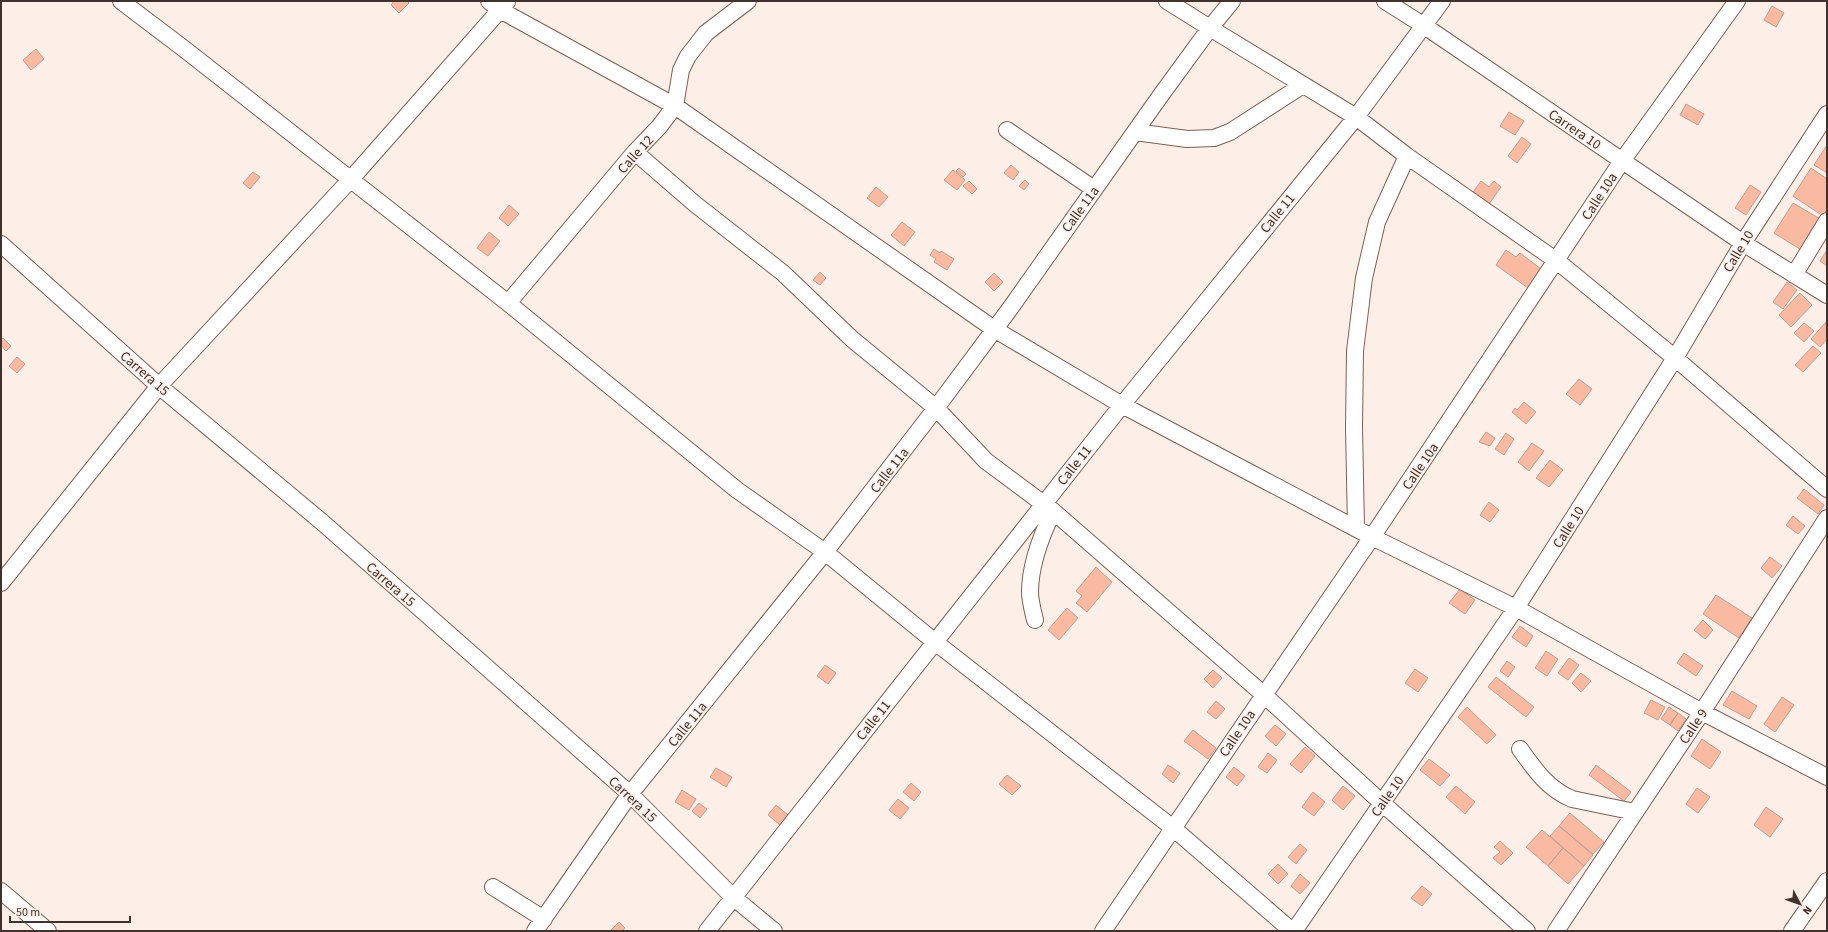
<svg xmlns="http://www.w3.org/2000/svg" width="1828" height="932" viewBox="0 0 1828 932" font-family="'Source Sans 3',sans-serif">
<rect width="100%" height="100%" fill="#feeee8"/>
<path fill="#fabaa2" stroke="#c29e91" d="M394 1H407L409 3 399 13 391 5Z
M1772 6 1784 13 1776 27 1764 20Z
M36 49 44 59 31 70 23 60Z
M1686 104 1704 114 1698 125 1680 115Z
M1509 112 1524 121 1515 135 1500 126Z
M1522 137 1531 144 1517 163 1508 156Z
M1827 145V173L1814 165Z
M1011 165 1019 172 1013 180 1004 173Z
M959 168 966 174 963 177 956 171Z
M1811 168 1827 179V210L1823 216 1793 196Z
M953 170 965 180 957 190 944 180Z
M253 172 260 177 250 189 243 183Z
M1025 180 1029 184 1024 190 1019 186Z
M969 181 977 189 972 194 963 186Z
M1481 181 1489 187 1494 181 1501 187 1489 204 1473 192Z
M1750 185 1761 192 1746 215 1735 208Z
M876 187 888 197 879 207 867 198Z
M1793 203 1822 220 1803 251 1774 233Z
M509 205 519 214 508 226 499 218Z
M902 222 915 232 904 246 891 235Z
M489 232 500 241 488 256 477 248Z
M934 249 940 253 941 251 954 259 947 270 934 262 936 259 930 255Z
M1506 250 1516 257 1520 253 1541 269 1528 288 1496 265Z
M1827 250V266L1820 261Z
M820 272 826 278 820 285 813 280Z
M994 273 1003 282 994 291 985 282Z
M1787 282 1797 290 1783 309 1773 302Z
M1800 293 1812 305 1791 327 1779 315Z
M1826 322 1827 339 1820 347 1811 339Z
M1804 323 1814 331 1804 342 1794 333Z
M3 338 11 346 6 351 1 345V340Z
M1813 346 1821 353 1803 372 1795 365Z
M17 357 25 364 17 373 9 366Z
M1579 379 1592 389 1580 405 1566 394Z
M1524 402 1536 412 1526 424 1512 412 1515 408 1517 410Z
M1486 432 1495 438 1490 446 1479 442Z
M1506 433 1514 439 1504 455 1495 449Z
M1532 443 1544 451 1529 471 1518 462Z
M1550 460 1563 470 1549 487 1536 478Z
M1804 489 1824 505 1818 514 1797 498Z
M1489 502 1499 510 1490 522 1480 515Z
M1793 516 1805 526 1798 534 1786 525Z
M1770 557 1782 566 1772 578 1761 568Z
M1096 567 1112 582 1087 612 1076 603 1082 596 1076 591Z
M1460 589 1475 600 1465 614 1449 603Z
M1716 595 1752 618 1739 638 1703 614Z
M1067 608 1078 618 1059 640 1048 630Z
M1703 620 1713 630 1705 639 1694 630Z
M1520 626 1533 636 1526 647 1512 637Z
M1546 651 1558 659 1547 676 1535 668Z
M1684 653 1703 666 1696 676 1677 663Z
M1569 658 1579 665 1568 680 1558 673Z
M1507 661 1515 667 1508 677 1500 671Z
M825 665 836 673 828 684 817 676Z
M1415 669 1428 678 1418 692 1405 683Z
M1213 670 1222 678 1213 688 1204 679Z
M1581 673 1591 681 1581 692 1572 683Z
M1496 677 1534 707 1526 717 1488 687Z
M1732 691 1757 706 1749 719 1723 705Z
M1782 697 1794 705 1775 732 1764 724Z
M1651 700 1665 707 1658 720 1644 713Z
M1216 701 1225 709 1216 719 1207 712Z
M1467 707 1496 735 1487 744 1458 717Z
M1669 707 1678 713 1670 725 1661 719Z
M1678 713 1686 719 1678 731 1670 725Z
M1275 725 1286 734 1276 746 1265 736Z
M1193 730 1216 748 1208 759 1184 741Z
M1702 739 1721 752 1710 769 1691 756Z
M1305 747 1315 756 1301 773 1290 764Z
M1268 753 1277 760 1267 773 1258 767Z
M1429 759 1450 775 1440 786 1420 770Z
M1168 765 1180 773 1173 783 1162 774Z
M1596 765 1631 792 1624 801 1589 775Z
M1234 767 1245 776 1237 786 1226 777Z
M716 768 732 777 726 787 710 777Z
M1007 775 1021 786 1012 795 999 784Z
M911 783 921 792 914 801 903 792Z
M1343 786 1355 796 1343 810 1332 800Z
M1456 786 1475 802 1465 814 1446 797Z
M1697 788 1710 797 1698 813 1686 804Z
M682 790 696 799 689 810 675 802Z
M1313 792 1325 802 1314 816 1302 807Z
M898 799 909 808 900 819 889 810Z
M699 803 707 809 700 818 692 811Z
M776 805 788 815 780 825 768 815Z
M1766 807 1783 819 1770 837 1754 825Z
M1570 813 1604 842 1593 854 1559 826Z
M1559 826 1593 855 1584 866 1550 836Z
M1542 830 1563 848 1548 866 1526 847Z
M1500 841 1513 853 1501 865 1493 858 1500 852 1494 847Z
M1300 844 1307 850 1296 864 1288 857Z
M1563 848 1584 866 1568 884 1548 866Z
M1278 864 1288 874 1278 884 1268 874Z
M1300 874 1310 883 1300 894 1291 886Z
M1422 886 1432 894 1422 906 1411 898Z
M619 922 625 928 622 931H610Z"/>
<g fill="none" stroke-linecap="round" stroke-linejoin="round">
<defs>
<path id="minor" d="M121 1 183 48 508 303 737 490 825 552 935 642 1173 828 1292 931
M489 1 500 10 675 106 994 329 1122 405 1372 537 1516 608 1702 712 1827 777
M1167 1 1210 28 1356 117 1407 156 1557 261 1675 358 1827 489
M1385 1 1423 25 1743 243 1827 295
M1007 130 1094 189
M1135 132 1187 139 1214 138 1230 132 1303 85
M635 152 695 204 783 273 852 339 936 408 986 461 1053 511 1263 694 1382 803 1527 931
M1 244 159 386 322 522 630 794 733 897 774 931
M1794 275 1827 221
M508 303 635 152 659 127 675 106 681 70 688 56 706 33 748 1
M1356 528 1354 427 1355 351 1364 278 1377 222 1407 156
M1 583 159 386 351 179 507 2
M1035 620C1033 611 1030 601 1030 592 1030 564 1041 536 1053 511
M1520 749C1535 770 1548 789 1572 799L1635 812
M493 887 544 919
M1 891 48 931
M535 931 630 794 825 552 936 408 1009 310 1161 95 1210 28 1232 1
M707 931 1122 405 1356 117 1442 1
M1103 931 1372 537 1622 161 1737 1
M1294 931 1516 608 1675 358 1743 243 1827 114
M1556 931 1702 712 1827 518
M1792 931 1827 881"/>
</defs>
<use href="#minor" stroke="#805f53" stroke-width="18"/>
<use href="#minor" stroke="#fff" stroke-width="16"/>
</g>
<g text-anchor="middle" stroke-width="3" stroke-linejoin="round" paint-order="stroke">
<g font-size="14" fill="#41322d" stroke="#feeee8">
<text transform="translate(1575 129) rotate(34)" y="5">Carrera 10</text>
<text transform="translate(635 154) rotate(-48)" y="5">Calle 12</text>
<text transform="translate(1599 196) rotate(-57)" y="5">Calle 10a</text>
<text transform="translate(1080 209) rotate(-54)" y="5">Calle 11a</text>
<text transform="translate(1277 213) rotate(-51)" y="5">Calle 11</text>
<text transform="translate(1738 251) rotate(-59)" y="5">Calle 10</text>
<text transform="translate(145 373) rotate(41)" y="5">Carrera 15</text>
<text transform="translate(1074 465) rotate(-52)" y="5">Calle 11</text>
<text transform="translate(1420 466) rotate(-56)" y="5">Calle 10a</text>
<text transform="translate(889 470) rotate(-52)" y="5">Calle 11a</text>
<text transform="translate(1568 527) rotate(-58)" y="5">Calle 10</text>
<text transform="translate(391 584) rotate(41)" y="5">Carrera 15</text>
<text transform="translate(873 720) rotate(-52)" y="5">Calle 11</text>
<text transform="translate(687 724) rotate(-51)" y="5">Calle 11a</text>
<text transform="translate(1693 726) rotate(-56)" y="5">Calle 9</text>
<text transform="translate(1237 733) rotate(-56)" y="5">Calle 10a</text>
<text transform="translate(1387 796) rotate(-55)" y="5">Calle 10</text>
<text transform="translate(633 799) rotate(43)" y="5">Carrera 15</text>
</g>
</g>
<rect width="1828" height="932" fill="none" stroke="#41322d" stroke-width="4"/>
<g transform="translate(1800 904) rotate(131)" stroke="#feeee8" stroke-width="3" paint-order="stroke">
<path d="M0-3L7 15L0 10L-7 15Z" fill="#41322d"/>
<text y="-6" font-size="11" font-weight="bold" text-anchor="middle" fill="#41322d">N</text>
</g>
<path d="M10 916v6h120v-6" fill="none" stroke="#41322d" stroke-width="2"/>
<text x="16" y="916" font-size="12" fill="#41322d" stroke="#feeee8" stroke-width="3" paint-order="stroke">50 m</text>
</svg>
